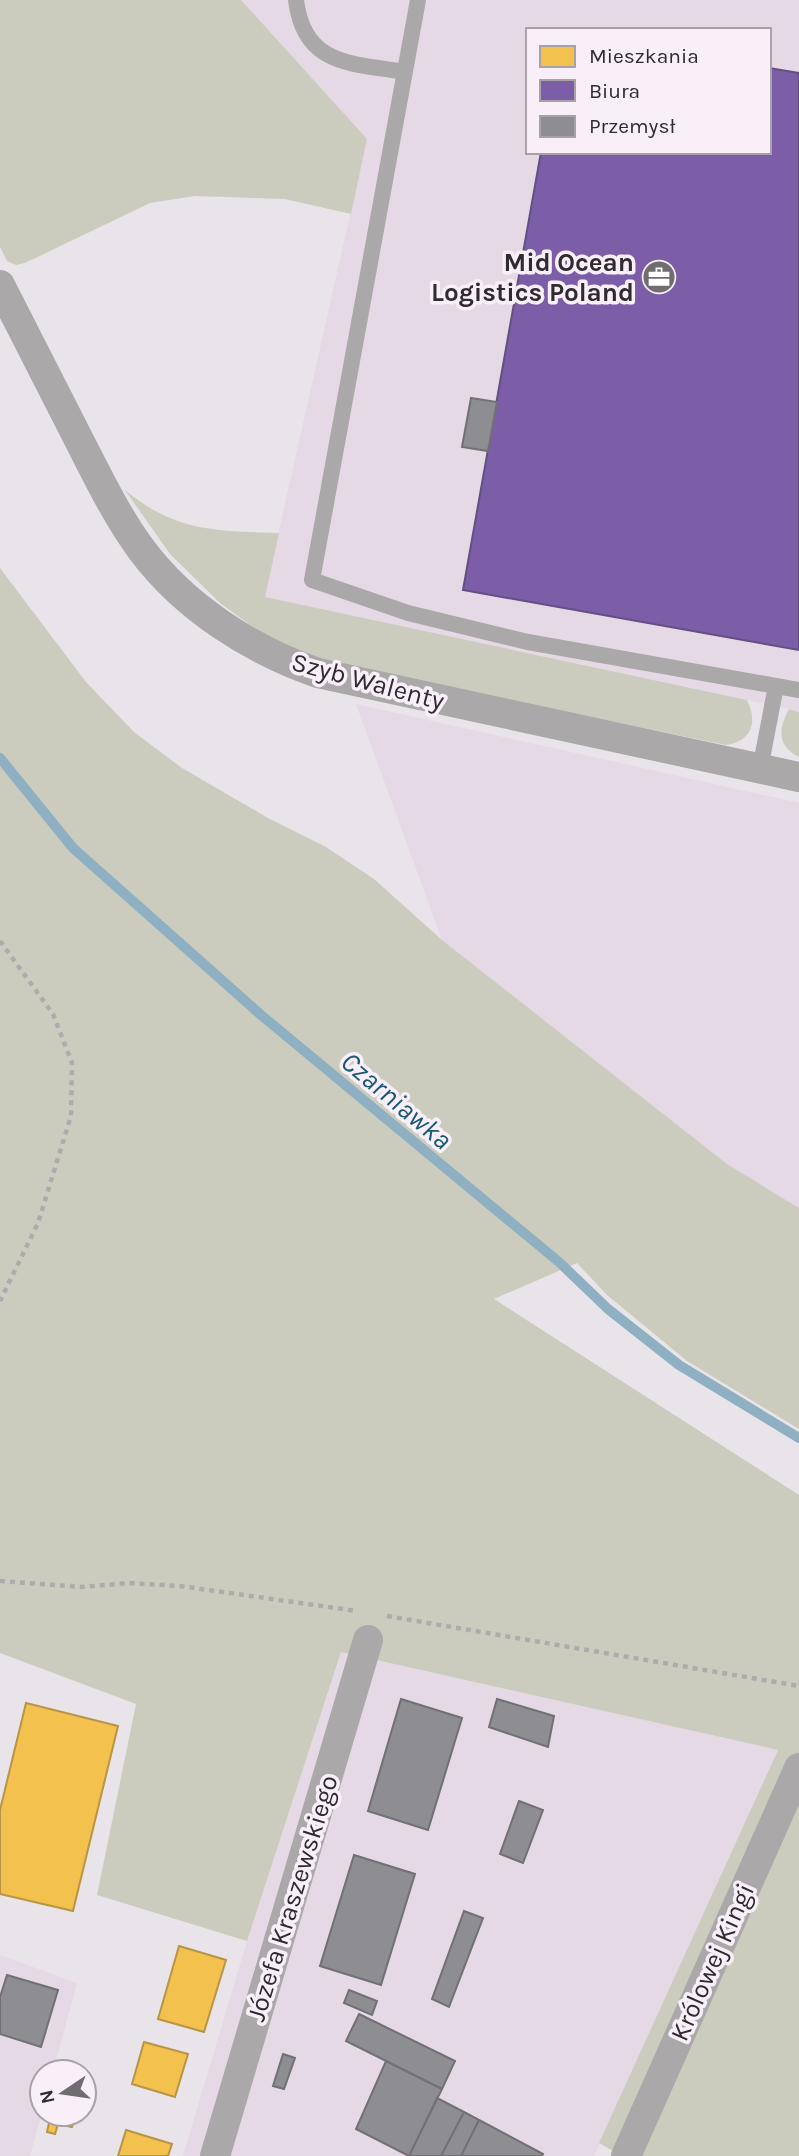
<svg xmlns="http://www.w3.org/2000/svg" width="799" height="2156" viewBox="0 0 799 2156" font-family="Karla,sans-serif">
<rect width="100%" height="100%" fill="#e9e4e9"/>
<path fill="#e4d9e4" fill-rule="evenodd" d="M241 0H799V711L264 597 367 140ZM528 30H769V152H528Z
M356 704 799 803V1209L727 1164 442 940Z
M341 1652 778 1750 594 2156H183L247 1941Z
M0 1955 77 1983 53 2072H42V2112L30 2156H0Z"/>
<path fill="#cbccbd" d="M0 0H241L367 139 351 214 285 199 195 196 150 203 25 263 16 265 7 261 0 247Z
M125 490C175 532 217 531 279 533L265 597 747 700C758 722 752 741 726 745L329 663 293 651 257 630 220 603 170 554Z
M0 568 86 682 134 732 182 768 268 818 326 847 374 879 442 940 727 1164 799 1208V1429L687 1361 607 1295 577 1263 494 1299 799 1495V2156H622L599 2143 778 1750 341 1652 247 1941 97 1895 136 1704 0 1653Z
M789 709 799 712V757C777 746 778 729 789 709Z"/>
<path fill="#f2c14e" stroke="#b89445" stroke-width="2" d="M26 1703 118 1726 73 1911 0 1894V1810Z
M179 1946 226 1960 204 2032 158 2019Z
M144 2042 188 2054 175 2097 132 2084Z
M51 2114H76L72 2127 58 2124 55 2134 47 2132Z
M126 2130 172 2144 168 2156H118Z"/>
<path fill="#7b5ea7" stroke="#644f83" stroke-width="2" d="M769 68 799 73V650L463 590 541 152H769Z"/>
<path fill="#8d8d92" stroke="#717074" stroke-width="2" d="M471 398 497 402 488 451 462 447Z
M401 1699 462 1718 428 1830 368 1811Z
M497 1699 554 1716 548 1747 489 1727Z
M519 1801 543 1810 523 1863 500 1854Z
M354 1855 415 1874 381 1985 320 1966Z
M464 1911 483 1918 449 2007 432 1999Z
M7 1975 58 1990 41 2047 0 2034V1997Z
M349 1990 377 2001 372 2015 344 2003Z
M359 2014 455 2061 442 2089 346 2041Z
M283 2054 295 2058 284 2089 273 2086Z
M386 2061 442 2089 409 2156 356 2129Z
M437 2098 464 2112 441 2156H409Z
M464 2112 479 2120 461 2156H441Z
M479 2120 543 2154 542 2156H461Z"/>
<g fill="none" stroke-linecap="round" stroke-linejoin="round">
<path stroke="#8fb0c2" stroke-width="10" d="M0 758 73 848 261 1015 559 1262 608 1309 679 1365 799 1438"/>
<path stroke="#aeabad" stroke-width="4.5" stroke-dasharray="5 5" stroke-linecap="butt" d="M0 941 53 1014 72 1063 71 1116 38 1223 0 1301
M0 1581 82 1587 129 1583 180 1586 357 1611
M387 1616 799 1686"/>
<path stroke="#aba8a9" stroke-width="16" d="M296 0C304 66 351 63 405 72
M418 0 312 580 408 613 528 642 799 690
M760 769 776 686"/>
<path stroke="#aba8a9" stroke-width="30" d="M0 285C26 336 52 387 78 438 97 475 116 515 141 549 184 607 251 650 318 673L799 777
M215 2156 368 1640
M626 2156 799 1768"/>
</g>
<defs>
<symbol id="office-disc" viewBox="-11 -11 22 22"><circle r="9.5" fill="#706c70" stroke="#f9eff9"/><path d="M-6-3h4V-5.5h4V-3h4V5H-6ZM-1-4.5V-3h2v-1.5ZM-6 0V1H6V0Z" fill="#fff"/></symbol>
</defs>
<g fill-rule="evenodd">
<use href="#office-disc" x="640" y="258" width="38" height="38"/>
</g>
<g text-anchor="middle" stroke-width="7" stroke-linejoin="round" paint-order="stroke">
<g font-size="26" font-weight="bold" fill="#2f2b2f" stroke="#f9eff9" text-anchor="end">
<text x="634" y="271">Mid Ocean<tspan x="634" dy="30">Logistics Poland</tspan></text>
</g>
<g font-size="26" fill="#2f2b2f" stroke="#f9eff9">
<text transform="translate(368 681) rotate(15)" y="9">Szyb Walenty</text>
<text transform="translate(292 1898) rotate(-73)" y="9">Józefa Kraszewskiego</text>
<text transform="translate(712 1962) rotate(-66)" y="9">Królowej Kingi</text>
</g>
<g font-size="28" font-style="italic" fill="#185973" stroke="#f9eff9">
<text transform="translate(397 1100) rotate(40)" y="10">Czarniawka</text>
</g>
</g>
<rect x="526" y="28" width="245" height="126" fill="#f9eff9" stroke="#a8a1a8" stroke-width="2"/>
<rect x="540" y="46" width="35" height="21" fill="#f2c14e" stroke="#a8a1a8" stroke-width="2"/>
<text x="589" y="63" font-size="21" fill="#2f2b2f">Mieszkania</text>
<rect x="540" y="80" width="35" height="21" fill="#7b5ea7" stroke="#a8a1a8" stroke-width="2"/>
<text x="589" y="98" font-size="21" fill="#2f2b2f">Biura</text>
<rect x="540" y="116" width="35" height="21" fill="#8d8d92" stroke="#a8a1a8" stroke-width="2"/>
<text x="589" y="133" font-size="21" fill="#2f2b2f">Przemysł</text>
<g transform="translate(63 2093) rotate(257)"><circle r="33" fill="#f9eff9" stroke="#a8a1a8" stroke-width="2"/>
<path d="M0-5L12 26L0 18L-12 26Z" fill="#706c70"/>
<text y="-10" font-size="19" font-weight="bold" text-anchor="middle" fill="#2f2b2f">N</text>
</g>
</svg>
